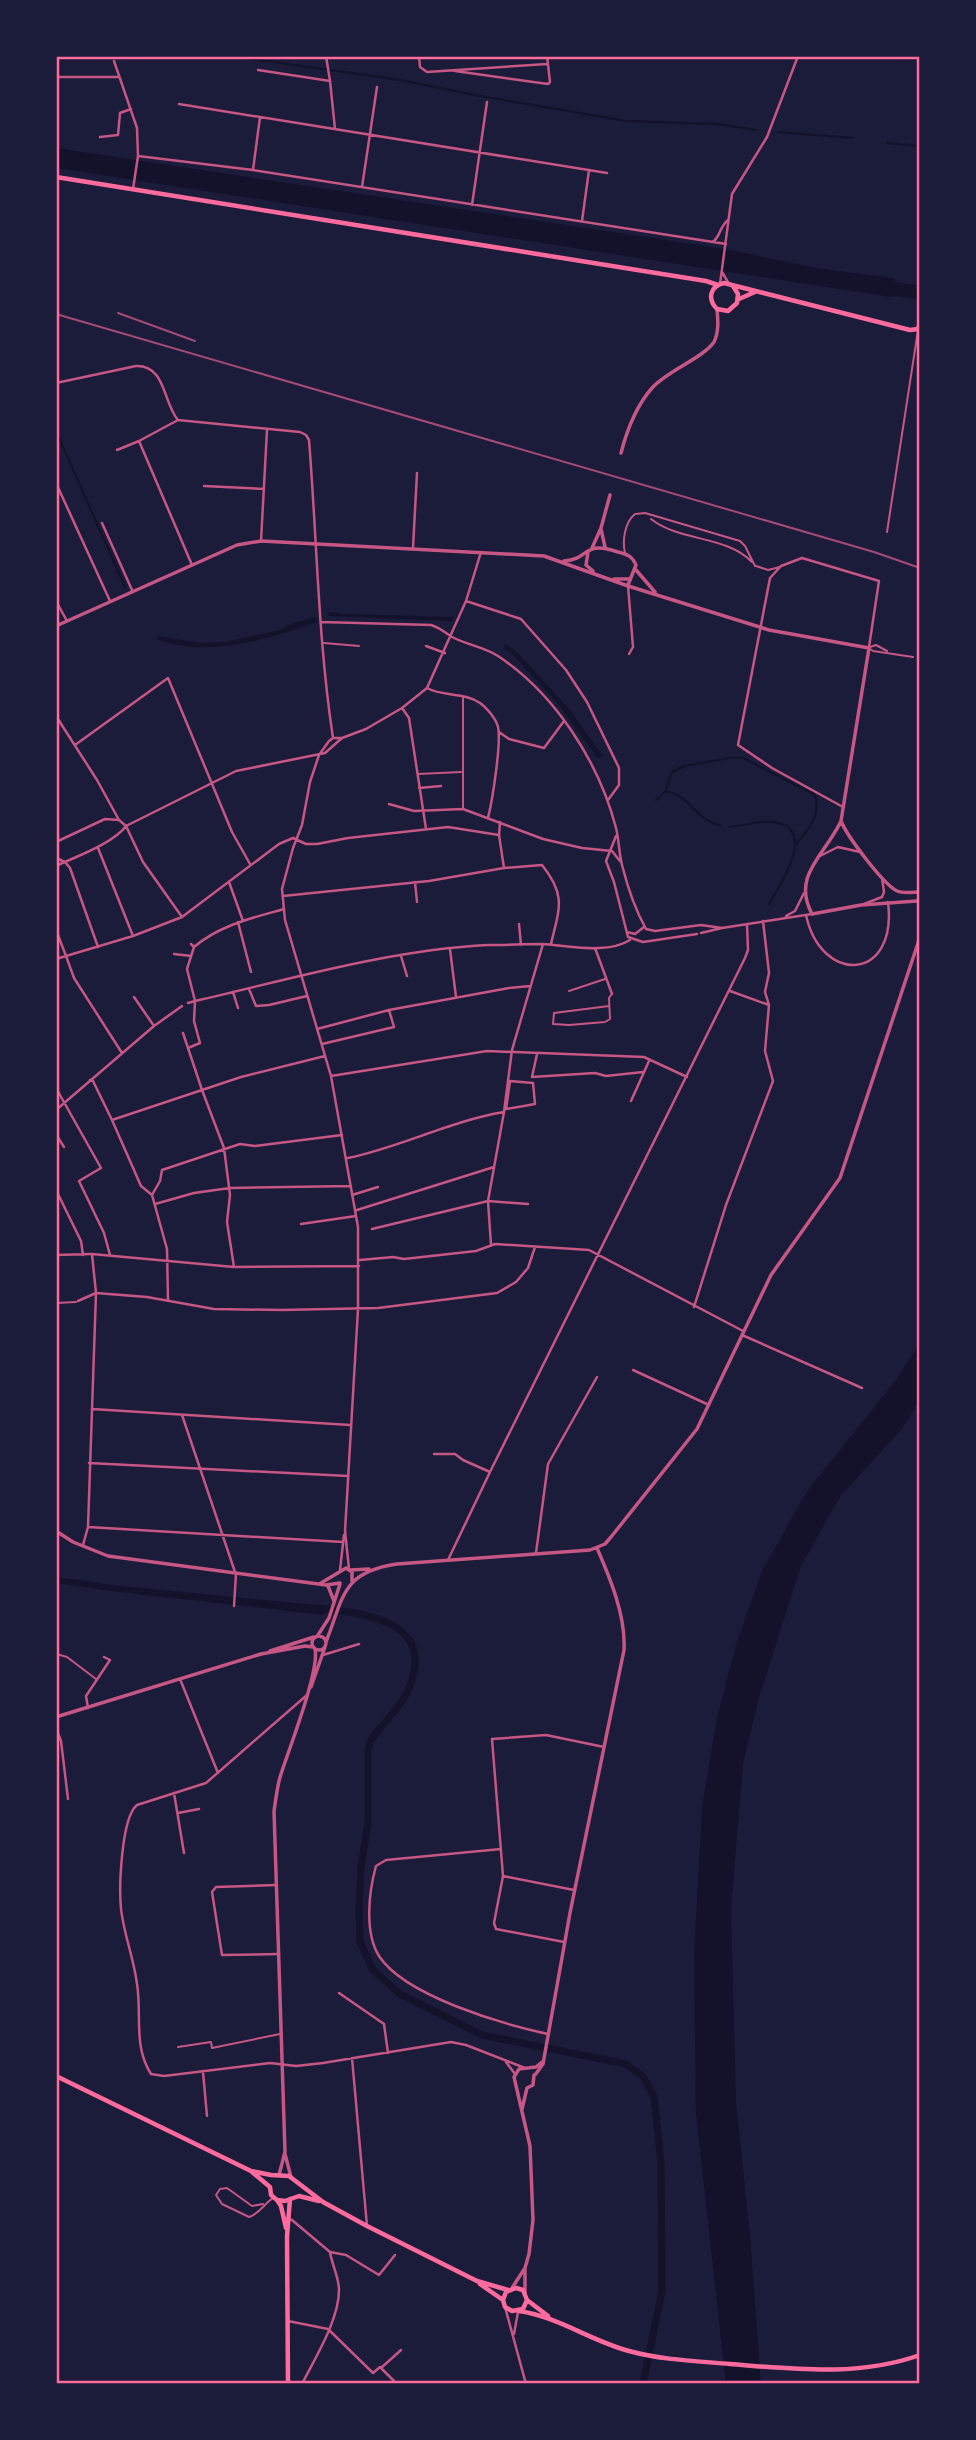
<svg xmlns="http://www.w3.org/2000/svg" width="976" height="2440" viewBox="0 0 976 2440" font-family="'Playfair Display',serif">
<rect width="100%" height="100%" fill="#1b1b3a"/>
<path fill="#12122b" d="M56 148 725 249 822 269 893 278 896 282 920 286V299L893 296 891 297 56 168Z
M328 612 345 614 453 617 452 621 329 616Z
M316 617 317 622C269 639 207 658 158 640L157 636 200 643 225 642 280 630 290 624Z
M505 644 517 652 568 708 603 756 598 759 557 702 512 654 504 648Z
M920 1343V1400L901 1430 841 1495 801 1566 759 1697 743 1764 731 1908 736 2103 750 2236 761 2384H726L696 2113 694 1957 702 1808 717 1718 736 1645 762 1571 808 1490 896 1380Z
M56 1577 121 1586 326 1606 324 1615 111 1591 56 1583Z"/>
<g fill="none" stroke-linecap="round" stroke-linejoin="round">
<path stroke="#12122b" stroke-width="2" d="M231 56 400 80 475 95 626 121 717 124 756 130
M778 132 853 138
M887 143 920 146
M56 431 125 587
M665 792 672 772 684 766 729 758H743L815 795C821 818 808 829 795 846
M656 800 665 792C688 792 697 822 720 825
M729 827C744 826 759 820 774 822 818 828 781 884 769 904"/>
<path stroke="#12122b" stroke-width="7" d="M317 1608C365 1613 437 1621 409 1688 401 1707 383 1723 371 1740L368 1750V1823L361 1867 359 1908 360 1942 373 1970 400 1994 482 2035 626 2064 643 2077 654 2096 661 2162 662 2291 643 2384"/>
<path stroke="#c65784" stroke-width="2" d="M651 519C680 542 726 535 752 562
M887 532 918 330
M625 553C622 540 625 522 635 514L645 513 740 541 745 546 755 566
M756 566 768 570 780 567
M324 643 359 646
M870 647 876 645 887 651
M870 649 873 651 913 657
M418 774 461 772
M463 808V698
M569 991 605 979
M609 1006 554 1013 553 1024 569 1025 605 1022 610 1019 609 998 611 995
M56 1303 76 1302
M56 1654 67 1657 96 1679
M178 2047 211 2042 212 2048 280 2034
M263 2204 252 2206 227 2188 220 2189 216 2195 222 2204 249 2217C259 2214 264 2204 273 2198"/>
<path stroke="#c65784" stroke-width="2.5" d="M326 56 330 81
M499 835 504 868
M229 882 243 921
M415 882 417 902
M283 896 429 881 504 868 542 865C567 896 559 909 551 944
M238 922 251 972
M519 924 521 945
M191 944 194 947C220 925 252 918 284 909
M595 948 612 994
M450 949 456 997
M174 954 191 956
M66 956 74 978 122 1053
M401 956 407 976
M249 989 256 1006 269 1005 307 996
M233 992 238 1008
M134 997 154 1026
M188 1003 195 1001 187 969 194 947
M389 1010 509 988 530 986
M183 1033 188 1048
M90 1080 93 1081 112 1120
M510 1081 533 1083 535 1104 506 1109Z
M56 1088 101 1168 79 1181 104 1233 110 1255
M202 1090 188 1048 200 1043 194 1021 195 1001C291 979 389 950 488 945 506 945 524 944 541 944 568 945 606 955 630 940
M56 1110 154 1026 182 1006
M504 1112 512 1050 543 944
M57 1136 64 1147
M56 1190 81 1241 83 1255
M56 1255 91 1254
M234 1606 236 1574"/>
<path stroke="#c65784" stroke-width="2.5" d="M419 56 420 67 427 72 547 64
M114 61 137 128 138 156 133 189
M258 70 330 81 335 129
M455 71 548 84 550 82 547 56
M57 77H119
M179 104 607 173
M100 137 118 135 120 113 131 109
M138 156 253 170 726 244
M253 170 260 117
M362 187 377 87
M472 205 487 102
M582 221 589 170
M713 242C721 235 720 226 728 220
M722 272 729 284
M720 284 732 194 767 137 798 56
M56 383 136 366C166 365 163 403 178 420
M178 420 300 432 306 435 309 440C317 539 318 640 333 738
M178 420 139 441 192 565
M117 450 139 441
M56 483 110 601
M204 486 264 489
M102 523 132 590
M261 541 267 430
M413 548 417 473
M628 586 633 647 629 654
M56 601 67 621
M466 601 521 619 566 670 587 702 619 768V785L608 800
M321 622 431 625C441 628 445 633 454 638 468 645 484 647 498 656 555 694 599 762 616 828 619 840 619 853 622 865 627 885 636 911 646 929L655 931 701 925 722 928
M426 646 445 653
M427 688C443 697 464 692 480 703 486 707 495 718 497 724 503 736 492 802 488 818
M402 708 409 718 426 829
M56 716 97 780 119 820
M499 732 509 739 544 748 564 721
M342 738H333L329 741 319 755 310 782 302 825 293 848 282 889 285 920 331 1076 358 1227V1309L345 1531 349 1569
M75 745 168 678 232 832 250 864
M419 788 441 786
M389 804 414 811 463 809 543 839 582 848 612 851 620 861
M843 807 772 768 738 745 770 578 781 566 802 558 879 581 869 647
M616 836 606 861 614 882 628 937 643 942 697 934
M56 842 105 819 119 820 126 826 143 862 182 917
M98 848 133 936
M820 856 838 847 860 852
M56 858 65 862 70 868 98 947
M56 866C75 857 114 843 126 826L236 771 325 753 342 738 366 729 402 708 427 688 466 601 481 552
M864 904 882 897 884 892 882 878
M806 915C821 985 898 982 888 902
M786 916 795 911 804 893
M56 930 66 956
M627 932 635 934 644 927
M701 933 722 928 812 914
M56 959 133 936 182 917 279 844 293 838 306 844H317L348 838 448 827 499 835 500 822
M730 991 769 1005
M317 1029 389 1010 394 1027 322 1044
M537 1054 532 1077 595 1073 606 1076 643 1072
M331 1076 487 1051 644 1057 687 1077
M202 1090 224 1148 230 1195 227 1222 234 1267
M631 1101 649 1061
M348 1158C401 1147 450 1121 504 1112L488 1201 491 1245
M152 1195 141 1186 112 1120 241 1077 325 1056
M152 1195 160 1181 162 1170 240 1144 255 1146 342 1135
M152 1195 167 1249 168 1300
M352 1195 378 1187
M155 1204 194 1193 230 1188 351 1186
M357 1210 494 1167
M301 1224 356 1216
M372 1229 488 1201 528 1204
M360 1260 393 1257 404 1259 476 1251 495 1244 589 1250 743 1331
M78 1301 96 1293 147 1297 214 1309 281 1310 378 1308 497 1293 516 1282 528 1268 535 1247
M694 1307 726 1205 773 1081 765 1051 769 1005 765 992 769 973 763 921
M742 1335 862 1388
M633 1370 709 1405
M92 1409 350 1425
M182 1415 235 1572
M434 1454H455L463 1460 490 1472
M89 1463 348 1476
M88 1527 343 1542
M83 1545 88 1527 96 1293 92 1254 234 1267 359 1266
M536 1553 548 1464 597 1377
M448 1560 490 1472 745 958 748 950 747 924
M340 1570 344 1535
M323 1655 359 1644
M180 1679 218 1773
M307 1695 206 1783 137 1805C121 1818 119 1888 121 1909 124 1935 134 1959 137 1984 142 2014 133 2046 151 2074L164 2076 270 2063 296 2066 323 2063 451 2042 466 2045 525 2068
M88 1708 86 1696 110 1660 104 1657
M56 1728 61 1741 68 1799
M174 1793 184 1853
M178 1813 199 1809
M501 1849 386 1860 376 1866C369 1891 364 1932 379 1956 405 1996 502 2024 548 2034
M503 1876 574 1890
M276 1885 216 1887 212 1892 222 1955 279 1954
M564 1942 496 1929 494 1923 503 1876 492 1739 546 1735 604 1747
M339 1993 384 2024 388 2053
M352 2058 367 2226
M506 2062 515 2074
M203 2072 207 2116
M289 2219 292 2220 330 2252 346 2255 379 2275 395 2255
M505 2307 526 2384
M288 2321 328 2329 373 2373 380 2367 397 2384
M514 2334 518 2312
M381 2368 401 2350
M302 2384C315 2358 339 2320 339 2290 339 2277 332 2265 330 2252"/>
<path stroke="#c65784" stroke-width="3.5" d="M621 453C627 430 636 406 652 388 667 371 703 358 714 342 719 332 718 320 717 309
M601 529 605 547
M592 548 601 528 610 495
M588 552 586 565 593 571
M564 561C591 559 582 540 618 552 627 554 632 556 636 565L628 585
M636 570 655 592
M614 579H630
M56 626 237 545 261 541 544 556 628 586 769 630 869 648 841 821C826 854 791 875 812 914L861 905 917 901
M841 821C847 836 883 884 897 891 904 894 913 892 920 892
M920 904V905
M56 1531 73 1542 108 1556 326 1585 340 1583
M350 1570 369 1569
M321 1583 346 1568 352 1572V1581
M328 1586 334 1601
M318 1635 329 1618 340 1584
M312 1643a7 7 0 1 1 14 0a7 7 0 1 1-14 0Z
M326 1642C344 1596 342 1572 397 1564L590 1550 605 1544 611 1537 697 1429 771 1275 840 1178 920 937
M270 1651 314 1637
M311 1687 325 1647
M56 1717 261 1654 305 1646 313 1647
M535 2075 543 2064 570 1913 624 1650C626 1616 610 1578 597 1548
M522 2109 527 2088 533 2085 534 2075
M285 2154 291 2177
M279 2175 285 2152 274 1811C276 1799 277 1786 281 1774 289 1749 320 1670 315 1649
M512 2288 525 2268 529 2254 533 2220 530 2146 514 2077 519 2069 536 2067 542 2062
M525 2293V2268"/>
<path stroke="#ff6b9d" stroke-width="4.5" d="M56 177 706 281 718 285
M733 286 738 294 737 303 728 311 717 309C707 299 710 286 724 283L910 330 918 329 920 323
M739 299 755 292
M56 2076 251 2171 271 2175 289 2176 323 2202 367 2226 477 2281 508 2290
M252 2172 270 2187 271 2195 277 2200 285 2201 299 2196 319 2201
M277 2200 281 2206 286 2228
M480 2284 503 2300 505 2307 512 2311 523 2309 527 2300 523 2290 516 2288 506 2292 503 2300
M527 2300 548 2316
M519 2311C559 2317 591 2341 629 2351 662 2360 696 2361 730 2364 794 2369 858 2377 920 2355
M288 2384 287 2236 290 2199"/>
<path stroke="#a44b75" stroke-width="2" d="M118 313 195 341
M56 314 874 552 920 568"/>
</g>
<rect width="976" height="2440" fill="none" stroke="#1b1b3a" stroke-width="116"/>
<rect x="58" y="58" width="860" height="2324" fill="none" stroke="#ff6b9d" stroke-width="2.5"/>
</svg>
